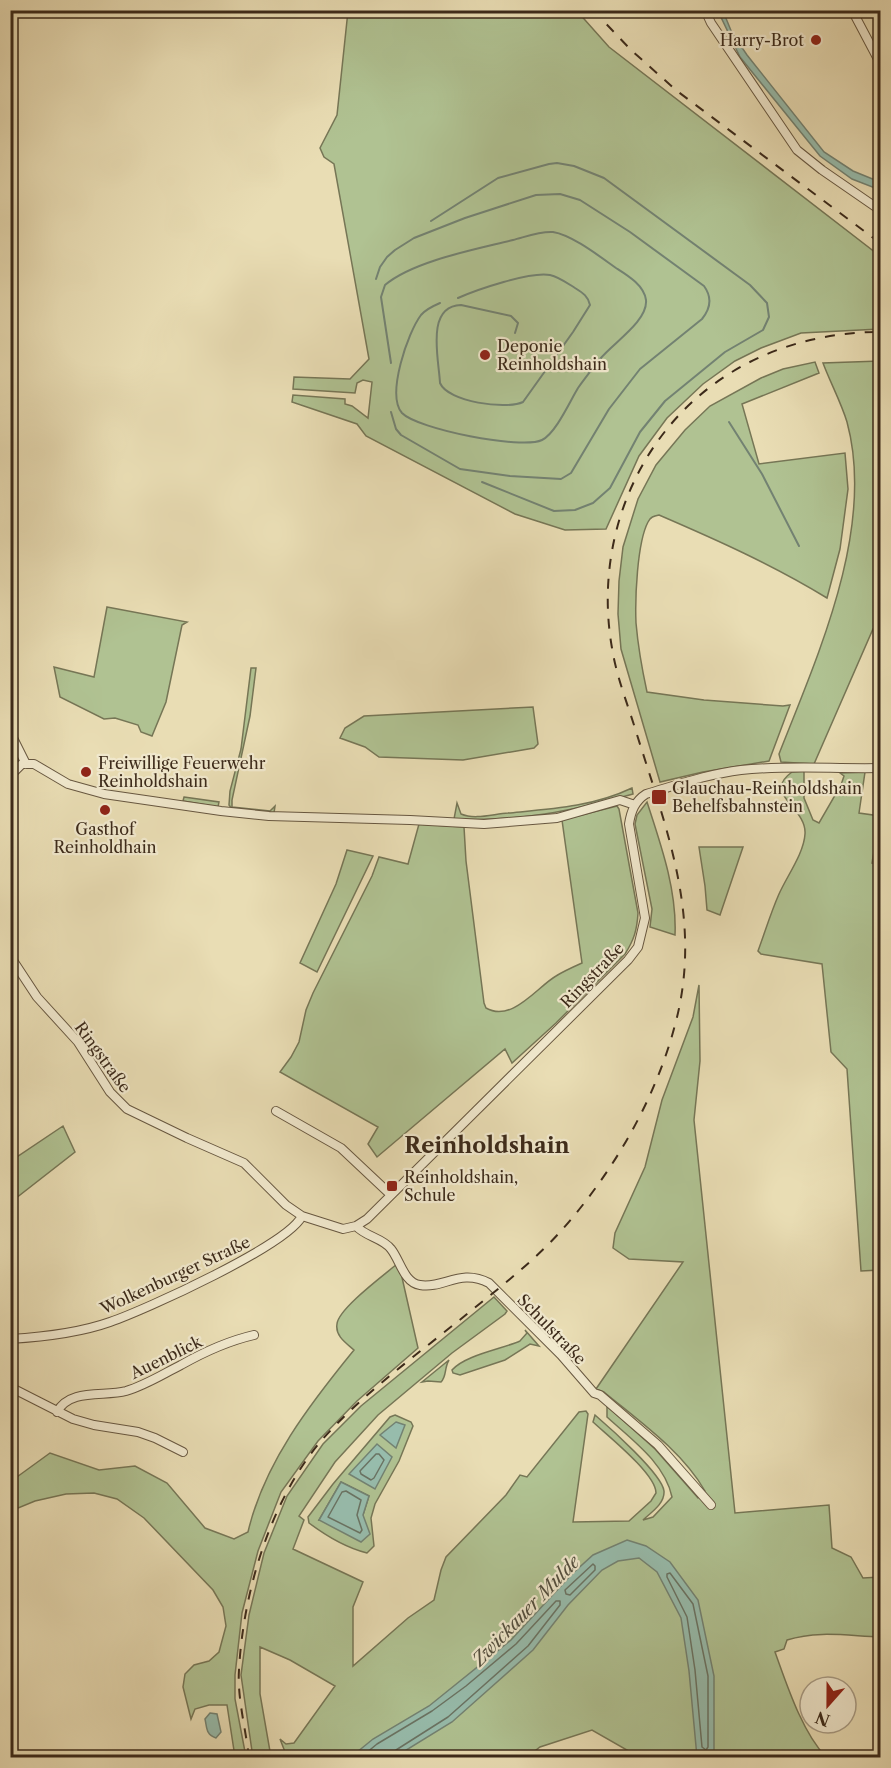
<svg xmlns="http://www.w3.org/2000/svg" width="891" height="1768" viewBox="0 0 891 1768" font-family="'Libre Caslon Text',serif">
<rect width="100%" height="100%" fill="#e9ddb4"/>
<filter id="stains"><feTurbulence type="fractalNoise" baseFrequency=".00333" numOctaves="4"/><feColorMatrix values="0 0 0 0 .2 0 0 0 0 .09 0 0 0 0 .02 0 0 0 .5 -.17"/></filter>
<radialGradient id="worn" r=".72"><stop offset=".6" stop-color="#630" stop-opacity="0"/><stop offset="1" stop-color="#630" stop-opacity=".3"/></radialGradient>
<path fill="#b0c292" stroke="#767656" stroke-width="1.5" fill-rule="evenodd" d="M348 11H577L609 47 880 256V329L801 333 761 348 735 361 703 384 667 418 639 456 606 529 565 530 515 514 366 436 357 424 292 402 293 395 345 399V404L352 406 368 418 372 382 363 380 357 383 355 393 293 389 294 377 350 379 369 359 334 164 324 157 320 148 337 115Z
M880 361V631L873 629 814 764 781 762 779 754C817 657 876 529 847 422 841 402 830 382 823 363Z
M815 362 819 373 742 404 759 464 845 453 848 489 840 549 827 598C773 565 717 540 659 515 654 516 650 517 648 522 637 543 635 599 636 623 638 646 642 669 647 692L704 700 783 706 790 705 769 761 703 772 660 782 621 649 618 614 619 581 623 547 638 499 656 465 685 430 710 406 761 378 783 369Z
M107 607 187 622 182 625 166 702 152 736 141 732 138 725 115 718 104 719 60 697 54 667 94 677Z
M251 668H256L250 716 232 800V807L270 811 275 806 274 813 232 809 229 805 230 791 241 749Z
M533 707 538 744 534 748 463 760 379 757 365 747 340 738 345 728 364 716Z
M10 740C18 756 24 757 10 771Z
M804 771V798L813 820 819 823 841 785 844 776 840 773 865 772 859 813 880 816 872 863 880 864V1270L861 1271 847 1069 831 1052 822 964 761 954 758 951C765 932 771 912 779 894 787 876 804 853 805 834 807 807 761 794 792 772Z
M632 788 633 794C572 811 518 822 454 819L457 803 461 814C475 820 493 814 508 813 551 809 592 807 632 788Z
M184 797 219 802 218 807 183 801Z
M647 802C661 845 677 890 675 935L650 927 652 909 635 824 637 815Z
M617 806 619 809 638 913C637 930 634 940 625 954L556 1023 512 1063 505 1049 377 1157 368 1144 378 1127 280 1072 291 1057 299 1042 306 1010 313 993 372 876 379 857 408 864 419 824 464 827 466 861 484 1003 486 1008C512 1023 537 987 556 976 564 971 573 967 582 963L562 820Z
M699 847H743L720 915 707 910 705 886Z
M347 850 373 856 317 972 300 963 336 884Z
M699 985 700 1061 694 1120 735 1513 829 1505 832 1548 851 1557 863 1578 880 1577V1637C849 1636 818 1630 787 1640L784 1649 775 1652C787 1685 802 1732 826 1757H639L592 1730 540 1747 527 1757H287L280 1739 286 1744 294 1743 335 1686 290 1660 260 1647V1694L271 1757 253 1758 241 1675 249 1615 264 1553 287 1496 323 1444 361 1406 494 1297 507 1311 505 1314 452 1353 378 1415 335 1462 299 1516 304 1520 293 1549 363 1582 353 1607V1666L408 1618 434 1600 441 1570 446 1557 506 1495 520 1475 527 1477 579 1412 586 1411 588 1414 573 1522 629 1521 651 1501 656 1493C656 1474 608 1436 593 1422L595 1415C609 1427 662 1474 664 1491 665 1504 650 1513 643 1520L653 1517 672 1497C665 1463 631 1439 607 1417V1406L655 1449 698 1498 705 1491C682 1451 639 1421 604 1392L596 1389 683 1262 629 1259 613 1248 615 1233 645 1167 662 1100 693 1017Z
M63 1126 75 1152 11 1202V1161Z
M397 1264 401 1273 418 1348 357 1401 318 1441 281 1492 258 1551 242 1613 235 1675V1699L246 1757H235L227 1705H209L195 1709 191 1719 183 1687 185 1674 194 1665 209 1661 219 1652 226 1626 223 1607 213 1590 144 1518 117 1499 94 1493 66 1494 35 1501 11 1511 10 1482 50 1453 99 1470 135 1466 167 1483 205 1528 234 1539 248 1532C264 1463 310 1404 354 1350 346 1343 335 1336 337 1324 338 1309 384 1275 397 1264Z
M525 1330 539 1346 530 1344 505 1360 460 1375 453 1373 452 1370C465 1355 502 1349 520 1341L527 1333Z
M449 1360C444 1368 447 1376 441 1382L428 1381 422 1382Z
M395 1415 411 1422 413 1426 399 1461 375 1504 371 1518 374 1546 367 1553C347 1548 325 1535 309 1523L308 1517 333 1484 390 1417ZM341 1482 369 1496 363 1515 319 1520Z"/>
<path fill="#97bcac" stroke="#738272" stroke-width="1.5" d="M718 11H723L732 33 747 55 824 152 853 171 880 182V190L852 179 820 156 740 57Z
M396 1422 405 1425 396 1448 380 1435Z
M377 1444 392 1457 375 1489 349 1474Z
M341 1482 369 1496 363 1515 370 1534 361 1542 319 1520Z
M627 1540 646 1546 670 1562 698 1600 714 1676V1757H697L689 1671 681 1618 657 1572 639 1558 618 1561 602 1570 568 1605 533 1650 452 1722 395 1757H351L373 1739 429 1706 511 1640 572 1574 593 1555Z
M210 1713 217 1714 221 1732 216 1738C206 1735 207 1728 205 1719Z"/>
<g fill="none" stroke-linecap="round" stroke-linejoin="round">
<path stroke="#6a7363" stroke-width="1.5" d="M376 1454H379L384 1460 374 1478 371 1480 361 1474 360 1471Z
M346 1491 361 1500 357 1515 362 1530 360 1533 328 1517 342 1492Z
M593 1564 595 1566V1570L570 1595 566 1594 565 1590Z
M670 1573 693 1604 708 1676V1747L706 1750 702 1747 695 1670 687 1617 667 1577V1574Z
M360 1758 377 1744 432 1711 466 1686 516 1644 556 1601H560V1605L528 1646 448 1717 396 1750 393 1758"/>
<path stroke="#738272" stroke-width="2" d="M431 221 498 178 549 164 557 163 574 166 604 178 750 285 767 303 769 317 763 330 725 352 665 401 640 432 610 488 593 503 575 510 554 511 482 482
M376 279 380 267 387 257 395 250 414 238 465 218 536 195 560 194 580 200 630 232 704 286C712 297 711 308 702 319L640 369 609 409 571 473 561 479 510 476 460 469 401 435 396 429 391 412
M458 298C476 290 531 271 550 275 559 277 567 283 575 288 583 293 588 296 590 305L573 332 523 402C506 410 448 402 440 383 439 360 425 306 461 305L511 316 518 323 515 333
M391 363 381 297 385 285C413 261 477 249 513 240 525 237 540 231 553 232 572 235 599 256 616 268 627 275 644 285 646 300 648 321 613 343 600 359 593 368 585 378 578 388 570 401 556 433 542 440 522 450 417 429 402 413 386 395 408 332 421 315 426 309 433 306 440 303
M729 422 762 474 799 546"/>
<defs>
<path id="minor" d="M705 10 711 23 797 150 822 170 880 210
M852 10 880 63
M10 732 26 764
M10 776 22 764H34L68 784 104 794 221 811 269 816 410 820 484 824 557 818 620 800 635 805
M10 956 37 997 78 1042 110 1092 127 1109 187 1138 244 1163 286 1205 302 1216 343 1229 356 1226 367 1219 628 960 638 947 645 918 629 824C631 811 635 801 646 794 677 785 708 774 741 770 787 765 834 769 880 768
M276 1111 341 1148 391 1195
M356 1226C366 1237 383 1238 391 1249 400 1260 404 1283 420 1285 444 1289 460 1268 489 1283L561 1355 594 1393 600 1395 658 1445 711 1505
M10 1339C43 1337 79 1333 110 1322 145 1310 288 1245 302 1216
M10 1387 73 1419 94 1425 138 1432 155 1438 183 1452
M57 1412C70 1388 104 1397 126 1391 146 1385 163 1374 181 1365 204 1352 228 1341 254 1335"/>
</defs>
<use href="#minor" stroke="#675740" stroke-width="10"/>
<use href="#minor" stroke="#f1e9ce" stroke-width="8"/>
<path stroke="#3c2a1a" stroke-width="2" stroke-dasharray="10 10" stroke-linecap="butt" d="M593 10 631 50 677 91 880 243
M249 1758C246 1730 237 1697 239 1670 243 1593 270 1501 321 1441 361 1395 419 1353 467 1314 499 1288 533 1262 560 1232 612 1174 655 1101 675 1025 704 918 665 826 634 725 626 700 616 674 612 648 597 563 622 474 682 412 734 358 806 332 880 332"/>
</g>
<g fill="#8f2418" stroke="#f1e9ce" stroke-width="2">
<circle cx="816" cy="40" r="6"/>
<circle cx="485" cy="355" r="6"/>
<circle cx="86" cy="772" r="6"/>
<rect x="651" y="789" width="16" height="16" rx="3"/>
<circle cx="105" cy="810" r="6"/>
<rect x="386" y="1180" width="12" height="12" rx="3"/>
</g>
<g text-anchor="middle" stroke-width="4.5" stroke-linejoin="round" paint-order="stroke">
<g font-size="16" fill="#3c2a1a" stroke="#f1e9ce" text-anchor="start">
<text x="804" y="46" text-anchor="end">Harry-Brot</text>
<text x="497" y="352">Deponie<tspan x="497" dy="18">Reinholdshain</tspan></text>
<text x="98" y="769">Freiwillige Feuerwehr<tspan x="98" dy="18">Reinholdshain</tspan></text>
<text x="672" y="794">Glauchau-Reinholdshain<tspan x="672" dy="18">Behelfsbahnstein</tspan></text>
<text x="105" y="835" text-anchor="middle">Gasthof<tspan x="105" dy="18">Reinholdhain</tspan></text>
<text x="404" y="1183">Reinholdshain,<tspan x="404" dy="18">Schule</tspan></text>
</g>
<g font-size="16" fill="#3c2a1a" stroke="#f1e9ce">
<text transform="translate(592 975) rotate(-46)" y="6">Ringstraße</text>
<text transform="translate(103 1057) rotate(54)" y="6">Ringstraße</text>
<text transform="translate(175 1275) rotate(-25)" y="6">Wolkenburger Straße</text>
<text transform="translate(552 1329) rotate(46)" y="6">Schulstraße</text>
<text transform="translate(166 1357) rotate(-26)" y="6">Auenblick</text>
</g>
<g font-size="18" font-style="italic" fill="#534e3e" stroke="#f1e9ce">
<text transform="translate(526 1611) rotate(-46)" y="6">Zwickauer Mulde</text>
</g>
<g font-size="22" font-weight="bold" fill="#3c2a1a" stroke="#f1e9ce">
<text x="487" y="1153">Reinholdshain</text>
</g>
</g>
<rect width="891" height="1768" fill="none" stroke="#e9ddb4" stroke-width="36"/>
<rect x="12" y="12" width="867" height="1744" fill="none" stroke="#3c2a1a" stroke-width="3"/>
<rect x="18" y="18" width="855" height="1732" fill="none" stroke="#3c2a1a" stroke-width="1.5"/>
<g transform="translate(828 1705) rotate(201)"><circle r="28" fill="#f1e9ce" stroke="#a99d86" stroke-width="1.5"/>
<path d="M0-4.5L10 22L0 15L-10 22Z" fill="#8f2418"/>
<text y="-9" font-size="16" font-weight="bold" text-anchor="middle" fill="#3c2a1a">N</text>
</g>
<rect width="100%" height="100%" filter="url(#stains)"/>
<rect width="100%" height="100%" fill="url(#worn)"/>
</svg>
